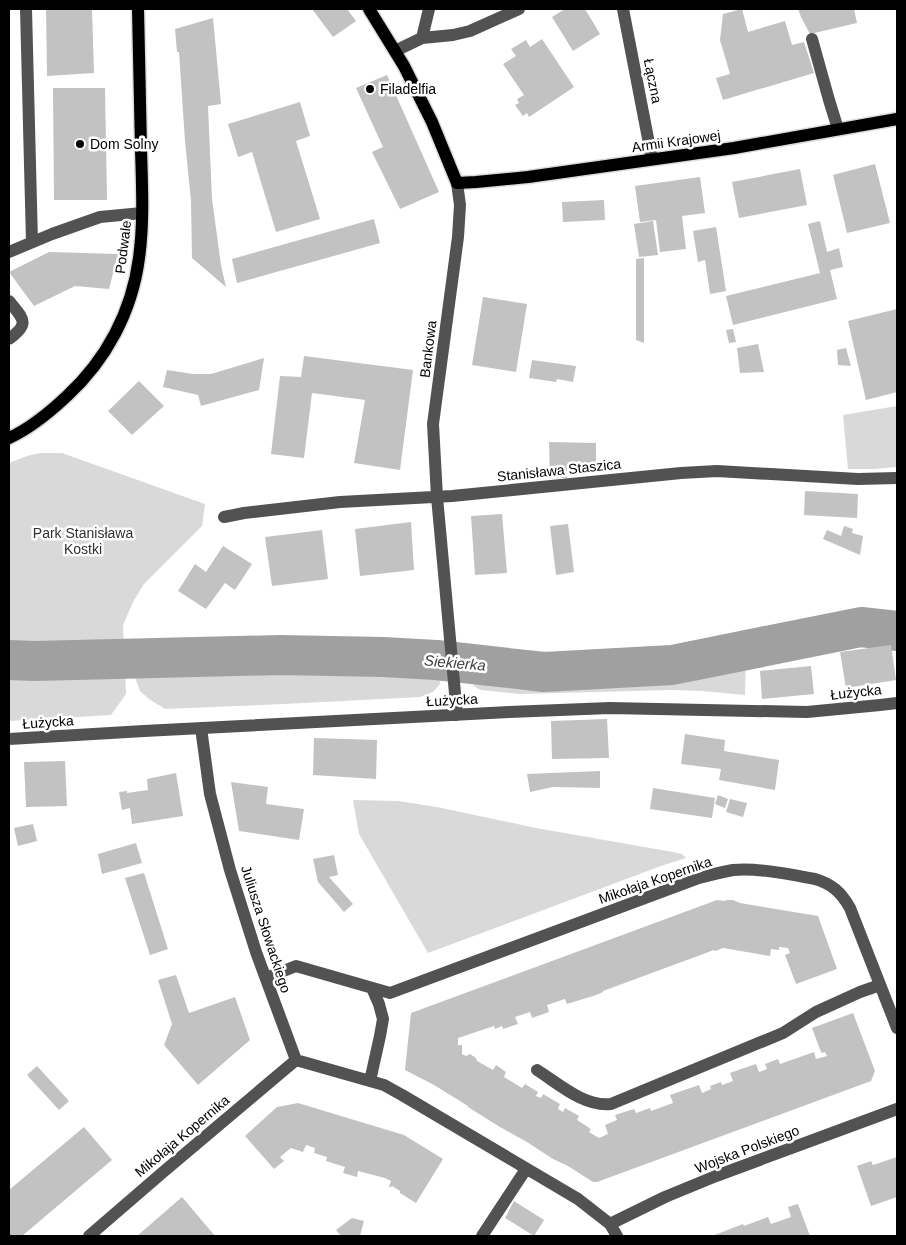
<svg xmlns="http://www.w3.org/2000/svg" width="906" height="1245" viewBox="0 0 906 1245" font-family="Helvetica,sans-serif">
<rect width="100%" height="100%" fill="#fff"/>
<path fill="#d9d9d9" d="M897 406V467L874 469H848L843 415Z
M40 453H62L205 504 202 526 144 584 133 602 123 625 126 694 111 715 9 721V463L27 456Z
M746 655 745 695 702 691 671 690 520 694 481 690C473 687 472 683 471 675L541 679 637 676 686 670Z
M297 674H439L440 684 433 692 420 697 284 704 165 709 149 699 140 691 134 675Z
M353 800 398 801 437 807 536 828 673 852 682 854 686 858 661 866 428 953 359 834Z"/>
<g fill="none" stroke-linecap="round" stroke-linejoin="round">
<path stroke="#a0a0a0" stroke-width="40" d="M9 660 35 661 280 655 383 657 436 660 544 672 672 665 861 627 897 631"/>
</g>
<path fill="#c2c2c2" d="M46 9H92L94 73 47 76Z
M312 9H347L356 21 333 37Z
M565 9H585L600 34 573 51 552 17Z
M742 9 748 32 785 21 792 45 804 42 814 73 723 100 716 78 730 74 720 40 723 14Z
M798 9H854L857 23 810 34 801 17Z
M213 18 221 104 208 106 212 199 221 265 226 287 192 258 191 201 185 141 179 52H177L175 29Z
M542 39 574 87 529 117 527 113 523 116 515 105 519 103 517 99 524 95 503 64 516 56 511 49 526 40 530 47Z
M387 75 439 192 400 209 372 152 383 147 356 88Z
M53 88H105L107 200H54Z
M300 102 310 136 296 141 320 219 276 232 252 152 238 157 228 124Z
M875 164 890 223 847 233 833 175Z
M800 169 807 205 739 218 732 182Z
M700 177 705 213 682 216 686 249 660 252 656 220 640 222 635 186Z
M604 200 605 220 563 222 562 202Z
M374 219 380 243 237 283 232 259Z
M653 221 658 255 639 257 634 224Z
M820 221 827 252 839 248 843 267 830 270 837 299 733 325 726 296 820 273 808 224Z
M716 227 726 291 710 294 705 260 698 262 693 231Z
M49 252 118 254 109 289 75 286 34 306 9 272Z
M644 258V343L636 340V259Z
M483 297 527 304 516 372 472 365Z
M897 309V392L866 400 848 321Z
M733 329 736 342 729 343 726 330Z
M758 344 764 372 740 373 737 348Z
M846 348 851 366 838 365 837 350Z
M304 356 413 370 400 470 354 463 365 400 350 398 312 393 304 458 271 454 280 376 301 377Z
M264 358 259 390 201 406 198 395 163 387 167 370 193 374H211Z
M532 360 576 366 573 382 557 379 556 382 529 378Z
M139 381 164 406 132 435 108 411Z
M549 442 596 443V465H567V478L550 477Z
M805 491 858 494 857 518 804 515Z
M502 514 507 573 475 575 471 516Z
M411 522 414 570 360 576 355 529Z
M568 524 574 572 556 575 550 526Z
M844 526 853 529 852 533 863 536 860 555 823 539 827 530 841 536Z
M322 530 328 579 272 586 265 537Z
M223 546 252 564 235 590 225 583 206 609 178 591 195 564 206 572Z
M891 645 896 680 846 688 840 652Z
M811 666 814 694 762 699 760 671Z
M607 719 609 758 552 759 551 721Z
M685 734 725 740 724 751 779 760 775 790 719 780 721 769 681 764Z
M314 738 377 740 376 779 313 775Z
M65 761 67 806 26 807 24 762Z
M600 771V788L553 787 530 792 527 774Z
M176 773 183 816 132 824 130 808 122 810 119 792 127 791V793L148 790 147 779Z
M231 782 268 787 266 804 304 809 299 840 239 831Z
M653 788 715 798 712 818 650 809Z
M718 795 728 799 725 808 715 804Z
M730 799 747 803 743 817 726 812Z
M33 824 37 841 18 846 14 828Z
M136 843 142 863 102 874 98 854Z
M334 855 338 875 329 877 353 904 344 912 318 882 313 859Z
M144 873 168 949 150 955 125 878Z
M717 900 725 901 726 900H733L740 903 818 916 837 969 796 984 785 955 790 953 788 948 779 947V950L771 949 770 956 723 948 715 951 714 950 603 991V992L596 995 567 1004 565 999 547 1005 549 1012 532 1018 530 1012 515 1017 518 1024 503 1029 502 1026 495 1029 494 1026 458 1038V1045H462V1054L466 1056 470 1054 476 1058 477 1061 493 1070 496 1065 506 1072 504 1077 509 1080 522 1088 525 1084 538 1092 536 1096 541 1098 543 1094 560 1104 558 1109 563 1112 565 1108 579 1116 577 1120 591 1129 589 1132 599 1138 608 1134 605 1125 617 1120 615 1115 634 1109 636 1113 650 1108 651 1111 673 1103 670 1095 699 1085 702 1093 711 1089 710 1086 721 1082 722 1085 733 1081 730 1073 744 1068 756 1064 759 1072 767 1069 765 1064 778 1059 780 1064 814 1052 816 1059 827 1056 825 1052 823 1053 821 1052 812 1028 853 1013 875 1071 871 1081 597 1182H593L568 1166 553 1159 527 1142 500 1127 468 1107V1106L434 1085 405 1070 411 1013Z
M176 975 189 1013 235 997 250 1040 198 1085 164 1045 172 1024 158 980Z
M37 1066 69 1101 59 1110 27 1075Z
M298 1103 404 1135 443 1159 416 1203 400 1193V1191L392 1186 391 1187H389L391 1181 385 1178 358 1171 357 1177 343 1173 345 1167 326 1161 327 1157 314 1153 315 1148 306 1145 303 1152 291 1148 280 1157 284 1161 274 1169 245 1136 277 1107Z
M84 1127 112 1160 22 1236H9V1190Z
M897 1157V1197L871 1206 857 1166 871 1161 873 1165Z
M182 1197 215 1236H137Z
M514 1201 544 1220 534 1236 505 1218Z
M798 1204 810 1236H712L743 1224 744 1226 768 1217 771 1224 791 1217 788 1207Z
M352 1218 364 1221 360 1236H341L336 1230Z"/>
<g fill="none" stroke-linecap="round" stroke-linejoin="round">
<defs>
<path id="major" d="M369 9 404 66 432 122 457 183 476 182 528 177 734 148 897 119
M9 438C31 428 50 412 67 396 106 360 132 312 139 258 144 222 142 185 141 149 140 102 139 55 138 9"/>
</defs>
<use href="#major" stroke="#dbdbdb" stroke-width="15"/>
<path stroke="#525252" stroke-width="12" d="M26 9 32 242
M623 9 652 159
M422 38 429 9
M812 39 829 100 838 129
M395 51 422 38 453 35 470 31 519 9
M457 183 460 205 458 237 433 424 437 497 457 715
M9 252 52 234 100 217 142 213
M9 301C23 319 31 323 9 339
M224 517 244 513 340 502 452 496 681 473 717 471 858 479 897 478
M201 728 210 794 230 870 256 952 296 1060
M9 739 144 731 509 712 610 708 807 712 880 705 897 703
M266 978 296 966 390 993 699 878C710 875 722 872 733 870 760 868 788 874 815 879 832 884 841 892 850 908L897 1028
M296 1060 384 1085 402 1095 578 1199 610 1224 617 1236
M537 1070C559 1084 584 1107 611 1104L783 1033 816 1012 860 992 880 985
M370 1081 380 1036 383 1019 379 1004 372 988
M610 1224 665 1197 716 1176 897 1109
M89 1236 162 1173 296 1060
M482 1236 526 1169"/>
<use href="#major" stroke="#000" stroke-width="12"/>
</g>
<g fill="#000" stroke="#fff" stroke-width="2">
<circle cx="370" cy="89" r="5"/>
<circle cx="80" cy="144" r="5"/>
</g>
<g text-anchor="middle" stroke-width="5" stroke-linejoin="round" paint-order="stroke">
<g font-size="14" fill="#000" stroke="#fff">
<text transform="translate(653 81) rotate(79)" y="5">Łączna</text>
<text transform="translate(676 141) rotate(-8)" y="5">Armii Krajowej</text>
<text transform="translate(123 247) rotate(-83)" y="5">Podwale</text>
<text transform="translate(428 349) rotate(-83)" y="5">Bankowa</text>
<text transform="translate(559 470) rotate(-6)" y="5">Stanisława Staszica</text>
<text transform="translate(856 692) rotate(-6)" y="5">Łużycka</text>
<text transform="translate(452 700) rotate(-3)" y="5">Łużycka</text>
<text transform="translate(48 722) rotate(-4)" y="5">Łużycka</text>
<text transform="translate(655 880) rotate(-19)" y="5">Mikołaja Kopernika</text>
<text transform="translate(266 929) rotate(72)" y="5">Juliusza Słowackiego</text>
<text transform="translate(182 1136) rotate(-40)" y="5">Mikołaja Kopernika</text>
<text transform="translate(747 1149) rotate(-21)" y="5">Wojska Polskiego</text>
</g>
<g font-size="14" fill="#000" stroke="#fff" text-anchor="start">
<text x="380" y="94">Filadelfia</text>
<text x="90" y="149">Dom Solny</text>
</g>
<g font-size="14" fill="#303030" stroke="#fff">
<text x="83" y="538">Park Stanisława<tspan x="83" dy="16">Kostki</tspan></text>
</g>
<g font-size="15" font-style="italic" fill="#414141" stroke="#fff">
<text transform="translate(455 663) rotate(5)" y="5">Siekierka</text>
</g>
</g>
<rect width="906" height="1245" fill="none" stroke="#000000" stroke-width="20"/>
</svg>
